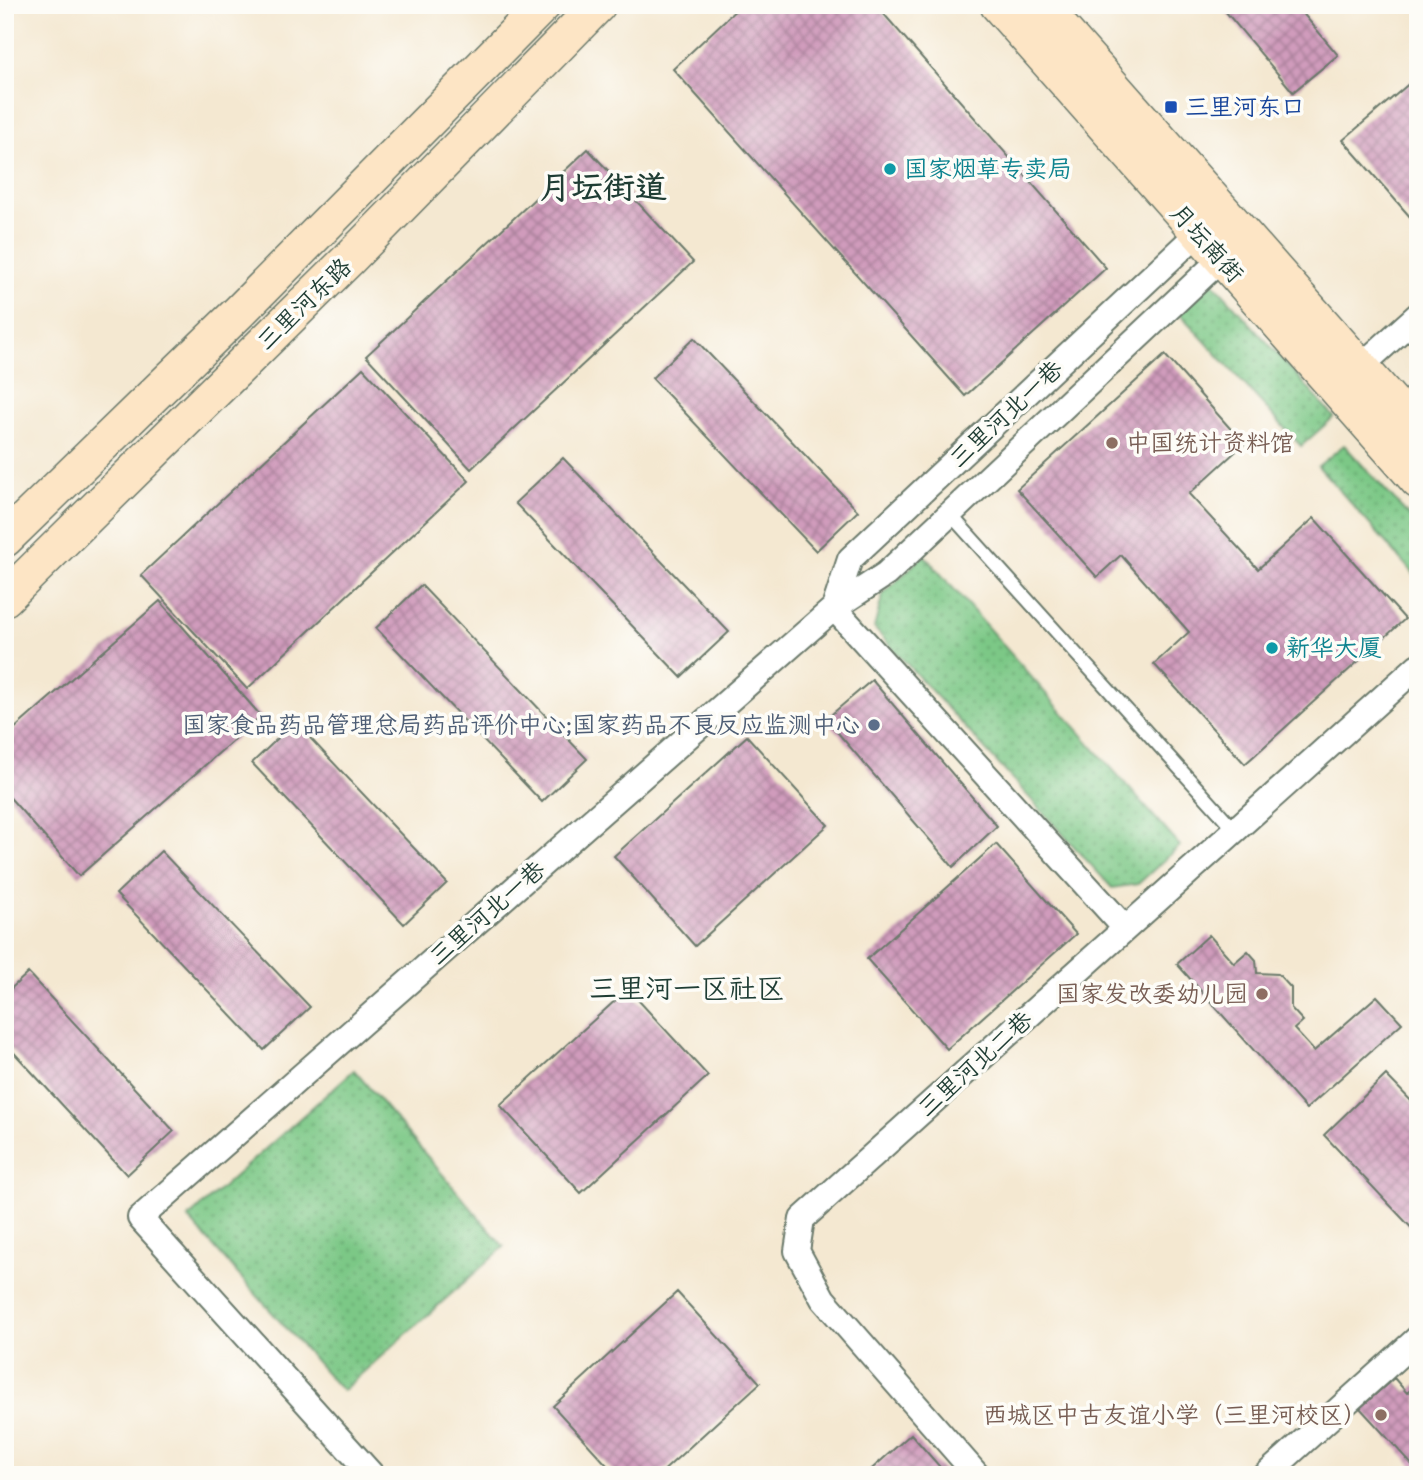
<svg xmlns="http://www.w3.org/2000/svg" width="1423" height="1480" viewBox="0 0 1423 1480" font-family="Itim,'LXGW WenKai TC',sans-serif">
<defs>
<pattern id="park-dots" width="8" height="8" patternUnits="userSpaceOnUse" patternTransform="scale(1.75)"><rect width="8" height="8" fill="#7cc886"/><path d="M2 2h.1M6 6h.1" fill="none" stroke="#65a46e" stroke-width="1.8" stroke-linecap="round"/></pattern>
<pattern id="building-cross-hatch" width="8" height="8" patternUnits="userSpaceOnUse" patternTransform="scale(1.75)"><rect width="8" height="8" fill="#d09bbc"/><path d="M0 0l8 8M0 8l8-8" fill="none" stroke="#a8809a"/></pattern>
</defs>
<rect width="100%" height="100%" fill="#fdfcf7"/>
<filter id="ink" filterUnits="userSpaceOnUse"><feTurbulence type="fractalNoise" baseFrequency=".0143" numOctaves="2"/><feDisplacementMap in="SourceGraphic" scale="14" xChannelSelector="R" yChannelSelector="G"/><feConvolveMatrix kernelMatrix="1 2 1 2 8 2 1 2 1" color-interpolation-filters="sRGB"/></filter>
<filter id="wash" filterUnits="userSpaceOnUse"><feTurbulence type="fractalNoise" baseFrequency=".00686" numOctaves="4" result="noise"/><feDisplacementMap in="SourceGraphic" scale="28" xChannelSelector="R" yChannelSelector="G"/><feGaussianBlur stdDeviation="1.57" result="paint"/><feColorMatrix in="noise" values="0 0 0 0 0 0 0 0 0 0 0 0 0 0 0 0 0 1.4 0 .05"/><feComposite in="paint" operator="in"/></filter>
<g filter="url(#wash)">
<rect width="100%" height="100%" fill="#f4e8d1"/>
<path fill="url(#park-dots)" stroke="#4e825d" stroke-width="2" d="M1213 282 1334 417 1301 446 1180 314Z
M1344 445 1418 526V579L1318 466Z
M924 555 1180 846 1138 884 1112 888 874 628 883 594Z
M354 1070 504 1247 342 1391 188 1218Z"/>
<g id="blocks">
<path fill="url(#building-cross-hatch)" d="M741 5H876L1106 268 965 396 673 69Z
M1220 5H1296L1338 55 1293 92Z
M1418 76V226L1343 140Z
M588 149 693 262 471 469 366 356Z
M694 338 858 511 816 551 652 378Z
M1165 355 1244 444 1189 494 1258 569 1314 518 1405 619 1245 764 1154 664 1189 632 1121 555 1097 577 1017 489Z
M363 368 469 481 247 689 141 575Z
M563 458 729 632 681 677 515 503Z
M421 585 587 759 542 802 376 628Z
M160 601 261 716 79 876 5 792V737Z
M872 680 997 826 953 867 826 719Z
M295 722 447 883 404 924 252 763Z
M747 736 828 825 695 946 614 856Z
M996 844 1076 934 947 1049 867 959Z
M161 851 310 1007 264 1050 116 894Z
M1209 935 1234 963 1248 951 1256 960 1257 973 1278 974 1291 988V1008L1303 1021 1294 1029 1314 1051 1377 996 1402 1023 1306 1109 1177 964Z
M28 973 174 1131 127 1175 5 1043V994Z
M628 989 708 1076 581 1193 500 1105Z
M1386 1075 1418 1108V1235L1324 1135Z
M677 1292 760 1383 659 1475H616L553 1406Z
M1394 1378 1407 1393 1418 1383V1464L1414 1467 1360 1408Z
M911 1434 947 1475H865Z"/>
</g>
</g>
<g filter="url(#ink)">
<use href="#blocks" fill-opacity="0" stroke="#6a796b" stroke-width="2"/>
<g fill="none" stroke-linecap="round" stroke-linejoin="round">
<defs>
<path id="lane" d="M950 514 1235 830"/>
<path id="street" d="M1348 378 1418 315
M834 608 850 559 1198 233
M834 608 1125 928
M372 1475 140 1218 834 608 886 574 1221 259
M977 1475 823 1299 797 1251 802 1219 1418 666
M1266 1475 1418 1338"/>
<path id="secondary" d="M998 5 1418 481
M1041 5 1418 432
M5 539 239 312 543 5
M5 598 348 260 598 5"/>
</defs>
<use href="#lane" stroke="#6a796b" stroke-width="16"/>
<use href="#street" stroke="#6a796b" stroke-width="28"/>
<use href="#secondary" stroke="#6a796b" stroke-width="38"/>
<use href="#lane" stroke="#fff" stroke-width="12"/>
<use href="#street" stroke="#fff" stroke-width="24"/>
<use href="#secondary" stroke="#fde5c5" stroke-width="35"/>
</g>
</g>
<rect fill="#1a4fb4" stroke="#fdfcf7" stroke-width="2.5" x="1164" y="100" width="14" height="14" rx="3.5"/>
<g fill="#0f9aa8" stroke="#fdfcf7" stroke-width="2.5">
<circle cx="890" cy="169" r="7"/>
<circle cx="1272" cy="648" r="7"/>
</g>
<g fill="#8d6e63" stroke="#fdfcf7" stroke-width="2.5">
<circle cx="1112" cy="443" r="7"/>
<circle cx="1262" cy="994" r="7"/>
<circle cx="1381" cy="1415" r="7"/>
</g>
<circle fill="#5c6f8a" stroke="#fdfcf7" stroke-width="2.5" cx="874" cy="725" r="7"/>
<g text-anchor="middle" stroke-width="7" stroke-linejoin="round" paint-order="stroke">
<g font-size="24" fill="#164399" stroke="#fdfcf7" text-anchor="start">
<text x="1185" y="115">三里河东口</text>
</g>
<g font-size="24" fill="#0d838f" stroke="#fdfcf7" text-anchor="start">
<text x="904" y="177">国家烟草专卖局</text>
<text x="1286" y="656">新华大厦</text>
</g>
<g font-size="24" fill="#1f3d34" stroke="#fdfcf7">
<text transform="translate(1207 243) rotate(48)" y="8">月坛南街</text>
<text transform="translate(304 304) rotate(-44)" y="8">三里河东路</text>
<text transform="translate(1006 414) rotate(-43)" y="8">三里河北一巷</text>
<text transform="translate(487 913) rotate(-41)" y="8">三里河北一巷</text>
<text transform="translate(975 1064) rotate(-42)" y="8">三里河北二巷</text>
</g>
<g font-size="24" fill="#785e54" stroke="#fdfcf7" text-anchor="end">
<text x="1126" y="451" text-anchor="start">中国统计资料馆</text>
<text x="1248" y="1002">国家发改委幼儿园</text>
<text x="1367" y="1423">西城区中古友谊小学（三里河校区）</text>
</g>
<g font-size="24" fill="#4e5e75" stroke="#fdfcf7" text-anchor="end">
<text x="860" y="733">国家食品药品管理总局药品评价中心;国家药品不良反应监测中心</text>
</g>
<g font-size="28" fill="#1f3d34" stroke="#fdfcf7">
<text x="687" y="998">三里河一区社区</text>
</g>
<g font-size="32" font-weight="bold" fill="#1f3d34" stroke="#fdfcf7">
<text x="603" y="198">月坛街道</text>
</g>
</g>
<rect width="1423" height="1480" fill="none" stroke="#fdfcf7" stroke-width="28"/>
</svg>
